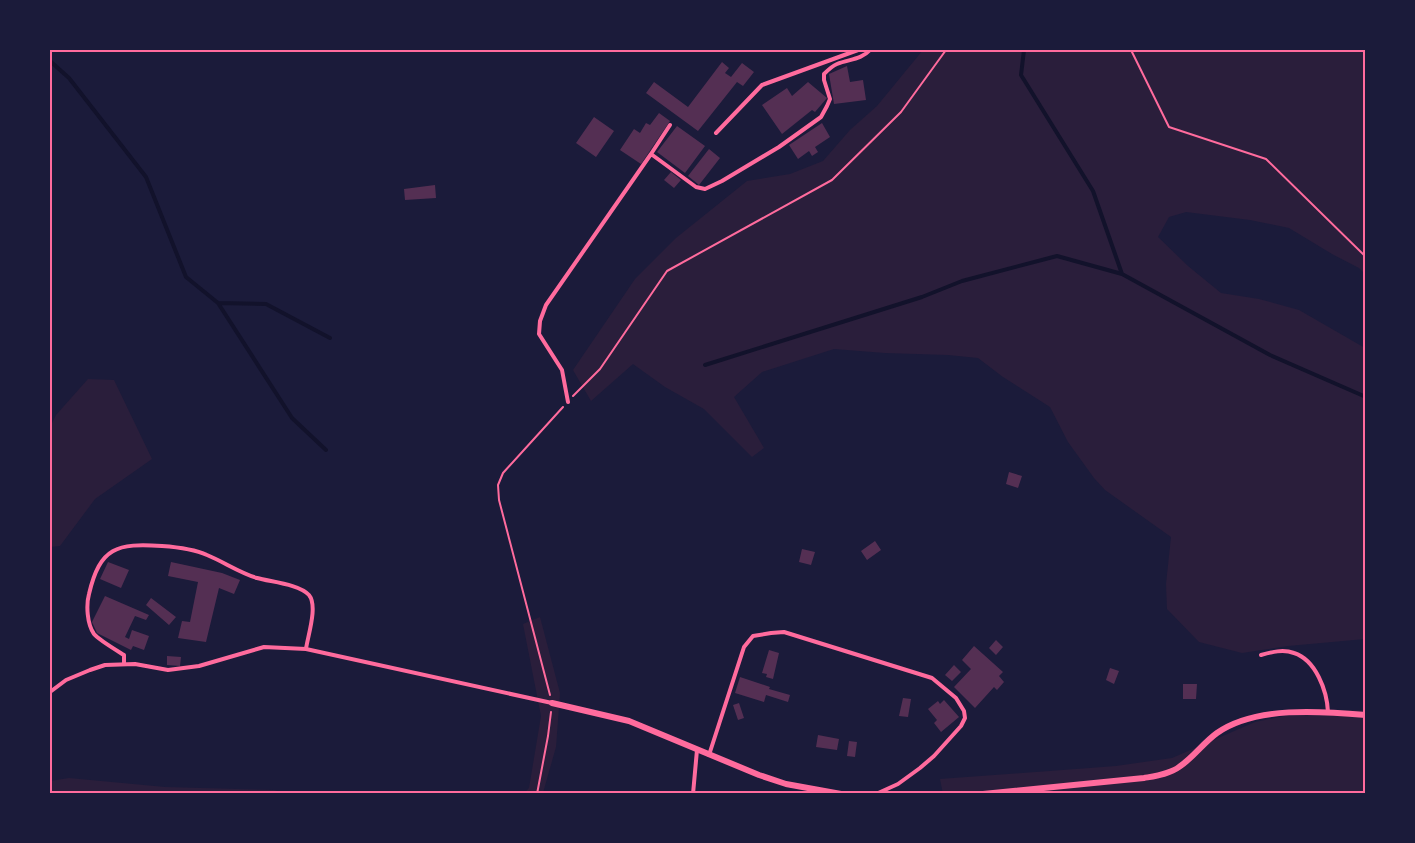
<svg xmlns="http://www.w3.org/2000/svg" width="1415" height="843" viewBox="0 0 1415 843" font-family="'Varela Round',sans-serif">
<rect width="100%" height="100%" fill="#1b1b3a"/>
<path fill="#2a1e3b" d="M923 50H1365V274L1359 268 1332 254 1289 228 1250 220 1186 212 1169 217 1158 237 1188 266 1221 293 1259 299 1299 310 1365 348V639L1288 646 1242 653 1199 642 1167 609 1166 584 1171 537 1105 490 1094 478 1068 442 1050 407 1003 377 978 358 948 355 885 353 834 349 762 372 734 397 764 448 752 457 704 409 665 387 633 364 591 401 573 370 635 279 676 238 747 181 790 174 823 161 850 130 877 106Z
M88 379 114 380 152 459 95 499 60 546 50 547V427L56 415Z
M540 617 560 693 556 747 543 793 523 794 529 788 541 716 523 624Z
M1365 710V793L943 794 940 779 1116 766 1172 758 1255 722 1310 711Z
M69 778 165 787 274 790 285 793H50V781Z"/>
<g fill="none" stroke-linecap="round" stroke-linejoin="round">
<path stroke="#12122b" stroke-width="4" d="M1024 50 1021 75 1093 191 1122 274
M50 61 69 78 146 177 186 277 218 303 292 418 326 450
M218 303 266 304 330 338
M705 365 922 297 962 281 1057 256 1122 274 1270 355 1366 397"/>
</g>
<path fill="#542f53" d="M722 62 729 68 725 73 731 77 742 63 754 72 743 86 737 82 698 131 646 93 654 82 688 107Z
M847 66 850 82 863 80 866 100 834 104 829 74Z
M808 82 827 98 815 112 812 110 782 134 762 105 787 88 792 96Z
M659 113 670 121 641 164 620 150 634 129 640 133 646 123 650 125Z
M594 117 614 131 596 157 576 143Z
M822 123 830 137 815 147 818 152 812 156 809 151 798 159 789 145Z
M677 126 705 146 685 173 657 152Z
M709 149 720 158 699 185 688 176Z
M671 172 681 180 674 188 664 180Z
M435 185 436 198 405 200 404 189Z
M1009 472 1022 476 1018 488 1006 484Z
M875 541 881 550 867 560 861 551Z
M802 549 815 552 811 565 799 562Z
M108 562 129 570 121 588 100 579Z
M171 562 222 573 240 580 234 594 219 588 206 642 178 638 182 621 190 622 198 582 168 576Z
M105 596 149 615 146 620 135 616 125 637 129 639 132 630 149 636 144 650 133 646 131 650 97 633 92 622Z
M151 598 176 617 169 625 146 605Z
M996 640 1003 647 996 655 989 648Z
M974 646 1003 672 999 676 1004 682 997 690 994 687 975 708 954 687 971 669 962 660Z
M769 650 779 653 773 679 766 677 767 674 762 673Z
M167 656 181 657 180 666 167 665Z
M954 665 961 672 952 681 945 675Z
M1110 668 1119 671 1114 684 1106 680Z
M740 677 770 687 769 689 790 695 788 702 766 695 764 702 735 693Z
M1183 684H1197L1196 699H1183Z
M903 698 911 699 908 717 899 716Z
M944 700 959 717 941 732 934 723 937 720 928 709 938 701 940 704Z
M739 703 744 718 738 720 733 705Z
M818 735 839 739 837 750 816 747Z
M849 741 857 742 855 757 847 756Z"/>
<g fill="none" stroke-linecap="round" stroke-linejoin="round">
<path stroke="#ff6b9d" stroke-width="2" d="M1131 50 1169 127 1266 159 1366 257
M573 396 600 369 667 271 832 180 901 112 946 50
M550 695 499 500 498 485 503 473 563 407
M537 794 548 736 551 712"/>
<path stroke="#ff6b9d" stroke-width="4" d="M716 133 762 85 858 50
M651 154 670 125
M568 402 562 370 539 334 540 321 546 305 651 154 696 187 705 189 722 181 779 147 821 117 827 106 830 99 824 80V74C828 70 832 66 837 64 849 59 861 60 870 50
M1261 655C1272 652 1283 649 1294 653 1316 660 1327 691 1328 712
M124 664V655C116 650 99 640 94 634 87 624 86 605 89 594 100 547 117 543 162 546 176 547 194 549 207 555 224 562 240 573 257 578 271 582 299 584 309 595 318 606 308 635 306 649
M50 692 66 680 90 670 105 665 135 664 168 670 199 666 264 647 306 649 552 703
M709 755 744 647 753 636 771 633 784 632 932 678 956 698 964 711 965 718 961 726 934 756 920 768 898 784 876 794
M693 794 697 750"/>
<path stroke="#ff6b9d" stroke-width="6" d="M552 703 629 721 759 775 786 784 841 794
M983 794 1144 778C1155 776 1170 774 1179 767 1193 758 1203 743 1217 733 1255 706 1321 711 1366 715"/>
</g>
<rect width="1415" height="843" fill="none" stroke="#1b1b3a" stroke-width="102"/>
<rect x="51" y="51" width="1313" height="741" fill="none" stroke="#ff6b9d" stroke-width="2"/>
</svg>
